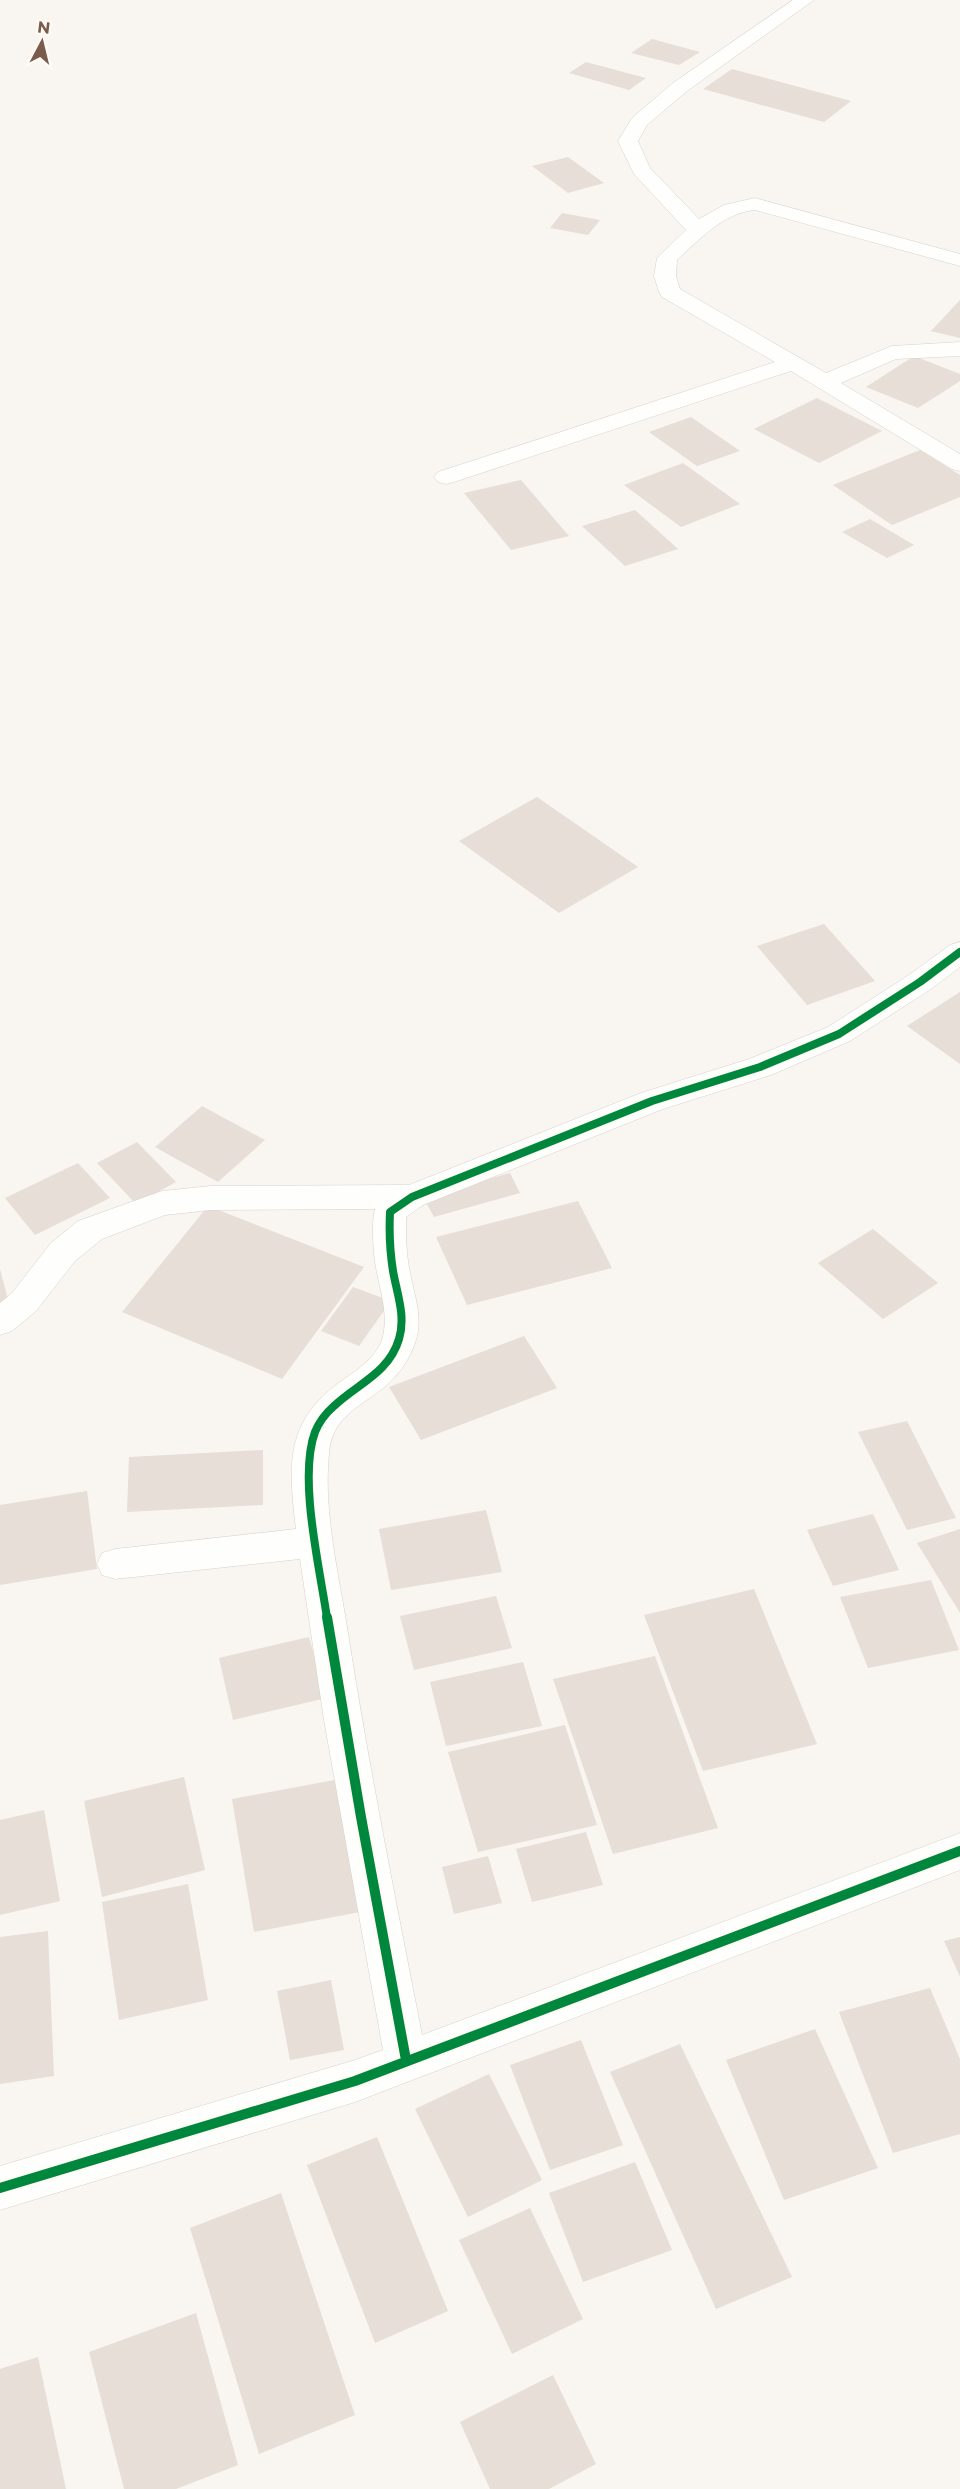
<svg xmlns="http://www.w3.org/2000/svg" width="960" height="2489" viewBox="0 0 960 2489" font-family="Montserrat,sans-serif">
<rect width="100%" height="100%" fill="#f9f5f0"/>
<path fill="#e6ded7" d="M652 39 700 52 679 65 631 53Z
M586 62 646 78 629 90 569 73Z
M732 69 851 101 824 122 703 89Z
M568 157 604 183 568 193 532 166Z
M562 213 600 220 588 235 550 228Z
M960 300V338L931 331Z
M914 356 960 374V381L918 408 866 387Z
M817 398 882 431 819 463 754 429Z
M691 417 740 451 697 466 649 432Z
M920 450 960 475V497L892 525 833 485Z
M683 463 740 504 681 527 624 485Z
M521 480 569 536 511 550 464 493Z
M635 510 678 549 625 566 582 526Z
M870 519 914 545 887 558 842 532Z
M537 797 638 867 559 913 459 841Z
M824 924 875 981 807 1005 757 946Z
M960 992V1064L907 1026Z
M202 1106 265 1140 218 1182 155 1147Z
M137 1142 176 1182 136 1204 97 1163Z
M78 1163 110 1198 35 1235 5 1198Z
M510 1173 520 1193 434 1217 423 1197Z
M578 1201 612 1268 467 1305 436 1237Z
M208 1206 364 1267 282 1379 122 1312Z
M873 1229 938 1283 883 1319 818 1263Z
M0 1269 10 1307 0 1309Z
M353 1287 391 1301 359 1346 321 1331Z
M524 1336 557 1388 421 1440 389 1387Z
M907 1421 956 1518 907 1530 858 1432Z
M263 1450V1505L127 1512 129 1457Z
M87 1491 97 1569 0 1585V1505Z
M486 1510 502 1572 391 1590 379 1529Z
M873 1514 899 1570 833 1586 807 1530Z
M960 1529V1613L917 1543Z
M931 1580 959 1650 868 1668 840 1597Z
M754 1589 817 1744 703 1771 644 1615Z
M496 1596 512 1648 414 1670 400 1616Z
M309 1637 326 1698 233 1720 219 1658Z
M655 1656 718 1828 613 1854 553 1679Z
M523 1662 542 1726 446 1746 430 1682Z
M565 1725 597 1825 478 1852 448 1752Z
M184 1777 205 1870 102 1897 84 1801Z
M345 1778 371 1910 254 1932 232 1799Z
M44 1810 60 1901 0 1915V1820Z
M586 1832 603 1885 532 1902 516 1849Z
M488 1856 502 1903 454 1914 442 1867Z
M188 1884 208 2000 119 2020 102 1902Z
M48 1931 54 2076 0 2084V1937Z
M960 1937V1977L944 1941Z
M331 1980 344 2050 290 2060 277 1991Z
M930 1988 960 2059V2134L893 2153 839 2012Z
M815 2029 878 2168 784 2200 726 2060Z
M581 2040 623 2145 550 2170 510 2065Z
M680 2044 792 2277 716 2309 610 2072Z
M489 2074 542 2180 468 2217 415 2109Z
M377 2137 448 2311 375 2343 307 2165Z
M635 2162 672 2250 583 2282 549 2193Z
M281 2193 355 2415 259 2454 190 2228Z
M530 2208 583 2319 512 2354 459 2240Z
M196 2313 238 2465 176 2489H124L89 2352Z
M38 2357 66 2489H0V2369Z
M553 2375 596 2464 549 2489H490L460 2422Z"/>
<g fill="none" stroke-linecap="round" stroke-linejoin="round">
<defs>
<path id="minor" d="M793 0H814L687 91 647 125 638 141 650 168 699 219 724 205 755 198 960 254V266L755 210C723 213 699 240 677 260L676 276 680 289 826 373 892 346 960 342V356L896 359 841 383 960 454V471L952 469 791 371 454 482 446 484 438 482 434 477 438 472 775 362 662 297 659 292 654 276 657 258 686 230 634 174 618 141 632 118 673 83Z
M960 942V967L931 989 850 1041 771 1075 663 1109 423 1205 406 1217C406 1235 406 1254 410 1272 414 1295 424 1319 415 1343 410 1358 400 1373 388 1384 363 1406 332 1415 329 1453 323 1512 339 1575 348 1633 369 1768 396 1901 422 2035L960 1833V1870L355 2102 0 2210V2166L355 2060 383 2050 324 1720 300 1559 115 1579 102 1575 97 1564 102 1553 115 1549 296 1529C288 1463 285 1420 344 1379 360 1368 378 1356 383 1336 388 1315 381 1293 377 1273 374 1259 373 1245 373 1232 373 1224 373 1216 375 1209L211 1210 165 1215 102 1239 75 1261 36 1311 12 1331 0 1335V1303L12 1293 51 1243 78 1221 162 1191 211 1186 409 1185 641 1093 749 1059 828 1027 909 975 950 945Z"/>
</defs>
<use href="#minor" stroke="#d7d1cb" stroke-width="1"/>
<use href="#minor" fill="#fefefd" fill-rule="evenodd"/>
<defs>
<path id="cycleway-far1" d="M327 1618C320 1569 298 1478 315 1432 319 1422 326 1413 334 1406 357 1384 389 1373 399 1339 406 1316 397 1294 393 1271 390 1252 389 1232 390 1212L412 1197 652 1101 760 1067 839 1034 920 982 960 952"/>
<path id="cycleway" d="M327 1617 361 1817 406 2060
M0 2188 355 2081 960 1851"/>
</defs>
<use href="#cycleway-far1" stroke="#fffaf3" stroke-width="11"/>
<use href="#cycleway" stroke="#fffaf3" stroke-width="14"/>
<use href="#cycleway-far1" stroke="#00873e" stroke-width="8"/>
<use href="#cycleway" stroke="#00873e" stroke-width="10"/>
</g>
<g transform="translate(42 42) rotate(7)" stroke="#fffaf3" stroke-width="4.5" paint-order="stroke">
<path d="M0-4.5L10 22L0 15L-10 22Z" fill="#7a5c4d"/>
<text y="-9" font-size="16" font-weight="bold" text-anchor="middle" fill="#7a5c4d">N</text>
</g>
</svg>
